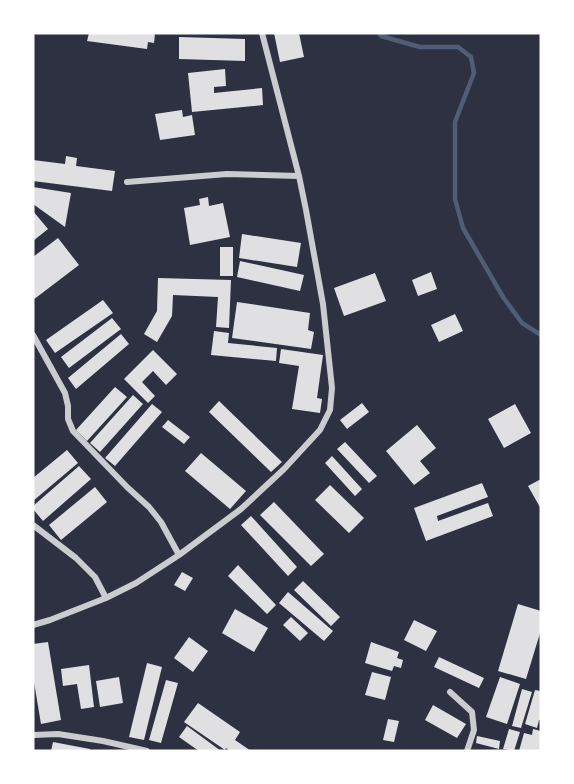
<svg xmlns="http://www.w3.org/2000/svg" width="574" height="784" viewBox="0 0 574 784" font-family="Overpass,sans-serif">
<rect width="100%" height="100%" fill="#2d3142"/>
<g fill="none" stroke-linecap="round" stroke-linejoin="round">
<path stroke="#4f5d75" stroke-width="4.5" d="M379 33 381 36 420 47H458L471 57 474 73 455 122V199L463 228 503 297 522 323 541 335"/>
</g>
<path fill="#e0e0e3" d="M89 33H150L155 34 154 43 148 42 147 49 87 41Z
M274 33H299L304 57 280 62Z
M179 37 245 39V61L179 59Z
M225 69 226 86 214 87V93L262 88 263 105 192 112 188 73Z
M182 110 183 117 192 115 195 135 160 140 155 114Z
M66 156 77 158 76 166 115 171 112 191 33 181V160L65 164Z
M33 187 71 193 65 227 33 204Z
M208 197 209 206 223 203 230 237 190 245 184 208 200 205 199 199Z
M33 211 48 229 33 241Z
M242 234 301 243 297 267 239 258Z
M58 238 79 265 33 300V257Z
M220 247H233V276H220Z
M240 261 304 275 300 291 237 277Z
M431 272 437 289 418 296 412 280Z
M375 273 386 301 344 316 334 288Z
M158 278 231 280 229 328 216 327 218 297 173 295 172 316 157 342 144 334 157 311Z
M103 300 113 313 55 353 46 340Z
M237 302 310 313 308 330 314 332 311 349 232 338Z
M455 314 463 331 439 342 431 325Z
M112 318 121 329 69 368 61 357Z
M214 331 229 333 228 343 277 348 276 361 211 355Z
M121 334 129 344 76 389 68 378Z
M281 349 323 355 317 398 322 399 320 413 292 409 299 366 279 363Z
M153 350 177 374 166 385 153 371 142 382 155 396 148 403 124 379Z
M115 387 127 397 87 441 76 430Z
M133 395 143 404 100 452 90 443Z
M219 401 282 462 271 472 209 412Z
M362 403 369 412 347 429 340 420Z
M152 404 162 412 115 466 105 458Z
M515 404 531 433 504 448 488 419Z
M168 420 190 437 184 444 162 427Z
M417 425 436 448 420 461 430 473 414 485 386 451Z
M345 442 377 476 369 483 337 449Z
M67 450 78 463 33 501V478Z
M201 453 246 491 230 509 185 471Z
M332 456 362 489 355 496 325 463Z
M79 466 91 479 43 521 33 509V506Z
M541 479V509L528 486Z
M482 483 488 497 437 516 438 521 488 503 493 516 426 541 414 508Z
M330 485 364 518 349 533 315 500Z
M95 487 107 502 61 540 49 525Z
M274 502 324 554 311 566 260 515Z
M251 516 297 567 288 576 241 525Z
M238 565 276 605 267 614 228 576Z
M182 572 193 578 185 591 174 585Z
M303 581 340 617 331 626 294 590Z
M288 592 333 631 324 641 279 603Z
M518 604 541 611V630L526 679 498 671Z
M235 609 268 628 254 652 222 633Z
M291 617 308 633 300 641 283 625Z
M414 620 437 631 426 651 404 640Z
M189 637 208 651 193 672 174 658Z
M48 642 61 720 41 724 33 676V644Z
M371 642 399 652 397 658 403 660 401 668 394 666 392 671 365 663Z
M439 657 484 678 479 688 434 667Z
M147 663 162 667 144 740 129 737Z
M89 665 94 707 81 709 77 684 63 686 61 669Z
M372 672 391 677 385 700 365 695Z
M119 677 123 703 100 707 96 681Z
M500 677 520 684 507 724 486 717Z
M166 680 178 683 161 743 149 740Z
M522 689 532 692 521 728 512 726Z
M535 690 541 691V720H539L537 728 525 724Z
M198 703 240 732 235 740 251 751H230L226 748 225 750 184 722Z
M433 705 466 724 457 738 425 720Z
M388 719 399 721 394 742 383 740Z
M187 726 221 751H199L179 737Z
M509 729 520 732 514 751 503 749Z
M533 729 541 731V751H519L524 733 532 735Z
M477 736 500 741 499 749 476 743Z
M53 742 90 749V751H51Z"/>
<g fill="none" stroke-linecap="round" stroke-linejoin="round">
<path stroke="#caccd0" stroke-width="6" d="M127 182 227 174 299 176
M33 335 65 393 68 406V419L73 431 127 487 149 507 161 522 179 555
M33 525 76 558 95 577 106 598
M33 625 50 620 106 598 136 583 179 555 241 509 284 469 320 430 330 410 332 388 323 304 306 210 299 176 262 33
M450 692 472 712 474 730 467 751
M33 735 58 734 103 741 147 751"/>
</g>
<rect width="574" height="784" fill="none" stroke="#ffffff" stroke-width="69"/>
</svg>
